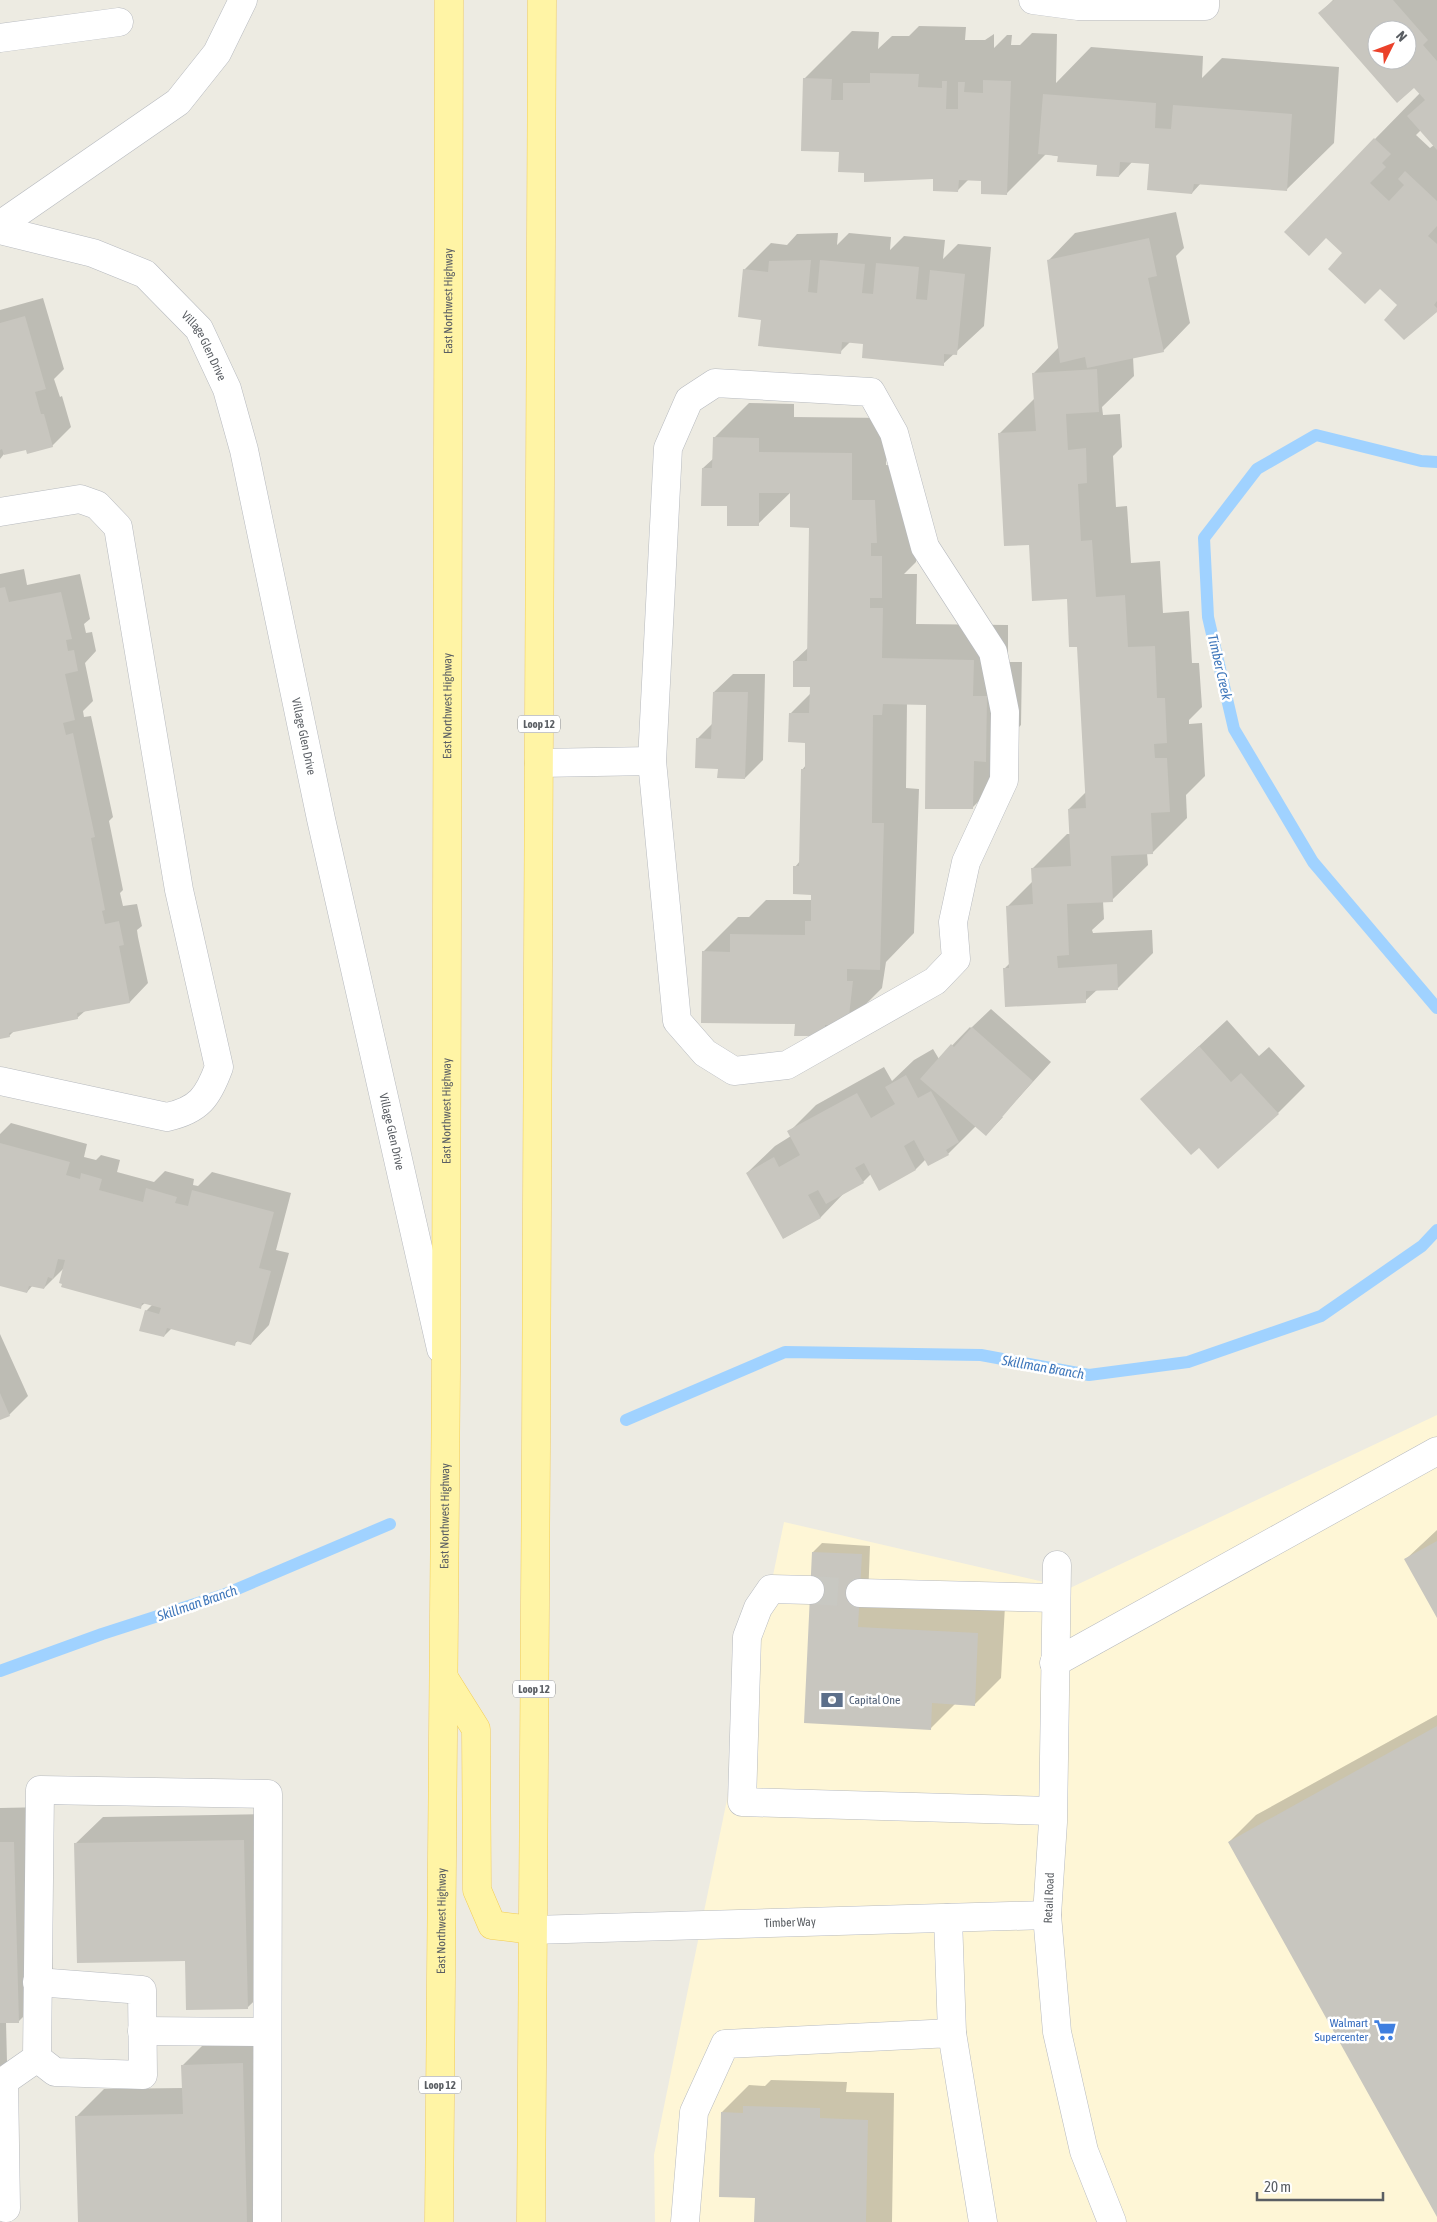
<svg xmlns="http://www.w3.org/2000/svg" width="1437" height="2222" viewBox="0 0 1437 2222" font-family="'Asap Condensed',sans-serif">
<rect width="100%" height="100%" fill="#edebe2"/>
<path fill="#fef6d6" d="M1437 1415V2222H655L654 2155 784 1522 1070 1588Z"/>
<path fill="#0003" fill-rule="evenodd" d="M1333 0H1437V311L1344 253 1375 139 1420 93 1414 87 1397 102 1320 13ZM1377 30H1407V60H1377ZM1421 130 1434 145 1430 148 1416 135Z
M919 26 966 27 965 40H985L994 34V48L1007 35H1012L1011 45H1020L1032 33 1057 34 1056 83 1091 47 1203 56 1202 78 1222 58 1339 67 1334 143 1286 190 1201 183 1192 193 1151 163 1133 161 1119 176 1098 164 1046 154 1006 194 983 180 969 179 957 191 934 178 865 172 841 150 804 79 852 31 879 32 878 49 892 36H909Z
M1176 212 1184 248 1176 256 1190 323 1163 351 1133 357 1134 376 1102 407 1103 415 1120 414 1122 447 1113 456 1116 507 1127 506 1131 563 1160 561 1163 613 1189 611 1192 663H1199L1202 707 1189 720V724L1202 723 1205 776 1186 795 1187 818 1152 853H1147L1148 865 1112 900 1103 901 1104 919 1092 930 1093 933 1152 930 1153 953 1118 988 1098 989 1085 1001 1004 969 1010 963 1008 906 1033 881 1032 869 1067 834H1070L1069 809 1086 792 1078 646 1068 598 1030 544 999 434 1034 399V373L1059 347 1048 261 1075 233Z
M838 233 837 245 849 233 891 237 890 250 904 236 945 240 943 259 958 244 991 247 984 326 943 364 865 343 851 341 840 352 762 319 744 270 771 243 787 245 797 234Z
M43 298 64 369 54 379 60 397 62 396 71 427 52 446 26 448 4 454 0 459V310Z
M749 403 794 404V417L887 418 886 465 909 466 916 522V562L904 574H917L916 624 1008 625V662H1022L1021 725 1008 738 1007 773 972 808 928 704 907 703 906 788 919 789 914 933 886 962 882 988 847 1023 824 1035 796 1022 703 952 738 917H749L766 900H813V893L795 867 800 861 802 770 806 765V742L790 714 811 693V686L794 661 809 647 811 526 792 491 758 524 729 505 703 468 714 458V438Z
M24 569 27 585 80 574 90 619 84 624 86 633 92 632 96 651 85 663 93 701 83 711 84 717 91 716 113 817 109 821 123 890 120 893 123 906 137 904 142 926 137 930 138 937 148 983 130 1002 85 1011 77 1018 14 1031 9 1036 0 1038V574Z
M733 674H765L763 760 745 778 719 767 697 739 713 723 714 692Z
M991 1009 1051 1062 1001 1117H1003L986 1135 976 1126 948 1154 929 1164 926 1159 916 1169 880 1189 871 1174 863 1182 846 1191 821 1217 784 1238 747 1173 775 1146 791 1136 789 1132 816 1105 884 1067 892 1081 914 1060 933 1049 939 1059 970 1027 971 1028Z
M1227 1020 1259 1056 1269 1047 1305 1086 1278 1113 1199 1146 1142 1099Z
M11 1123 87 1144 84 1157 96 1160 101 1155 120 1160 117 1172 154 1182 165 1171 194 1179 193 1185 198 1186 212 1172 291 1193 276 1250 289 1253 269 1325 251 1344 239 1340 234 1344 172 1328 164 1336 146 1311 152 1305 145 1303 140 1307 65 1267 44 1288 33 1285 27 1292 0 1285V1134Z
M0 1334 28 1396 9 1415 0 1419Z
M1437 1530V1616L1406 1559Z
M822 1543 870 1546 868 1599 1005 1606 1001 1678 974 1705 955 1704 930 1729 806 1722 813 1552Z
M1437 1715V2215L1229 1842 1256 1815Z
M48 1807 53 1987 18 2022H6L10 2181 0 2191V1808Z
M271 1814 275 1981 247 2008 186 1959 75 1844 103 1817Z
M270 2036 255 2222H79L76 2117 104 2089 183 2088 182 2066 210 2038Z
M771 2080 847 2082 846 2092 894 2093 892 2222H756V2197L722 2112 749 2085 765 2086Z"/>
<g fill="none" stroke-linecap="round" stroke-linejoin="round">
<path stroke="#a0d2ff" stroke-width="12" d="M1437 462 1421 461 1316 435 1257 469 1204 538 1208 617 1234 729 1313 862 1437 1008
M626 1420 785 1352 981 1355 1089 1375 1188 1362 1321 1316 1422 1246 1437 1230
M0 1671 102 1634 223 1595 390 1524"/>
</g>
<path fill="#c8c6bf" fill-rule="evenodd" d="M1334 0H1393L1428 40 1423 45 1437 61V150L1407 116 1425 100 1414 88 1397 103 1318 13ZM1377 30H1407V60H1377Z
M870 73 919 74 918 87 942 88V81H947L946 109H958V82H965L964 92 983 93V80L1011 81 1007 195 981 194V181L959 180 958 192 933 191V179L864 182V173L838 172 839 152 801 151 803 78 832 79 831 100H843V83H870Z
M1043 94 1156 103 1155 128 1171 129 1173 105 1292 114 1287 191 1194 184 1192 194 1147 190 1149 164 1120 162 1119 177 1096 176 1097 165 1057 162 1058 156 1038 154Z
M1374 138 1391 154 1382 163 1386 167 1370 183 1389 201 1404 185 1398 179 1405 171 1437 201V226L1428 236 1437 244V301L1434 305 1437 308V312L1404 340 1384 320 1397 305 1380 289 1365 304 1328 269 1342 253 1326 238 1309 256 1284 232Z
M1149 238 1157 276 1148 278 1164 352 1087 368 1085 357 1060 363 1047 260Z
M811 260 808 292 817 293 820 260 865 264 862 293 873 294 876 263 919 267 916 299 927 300 930 270 965 274 957 355 944 354V366L862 358 863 344 842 342 841 354 758 346 761 320 738 317 743 269 768 272 769 261Z
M25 316 46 389 35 392 41 414H44L53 447 27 454 26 450 4 455 2 449 0 450V323Z
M1097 369 1099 412 1066 414 1068 450 1086 448 1087 483 1078 484 1081 541 1092 540 1096 597 1125 595 1128 647 1155 646 1157 698H1165L1167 743 1154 744 1155 758H1167L1170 812 1151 813 1153 854 1111 856 1113 902 1067 904 1069 955 1057 956 1058 968 1117 964 1118 990 1086 991V1003L1005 1007 1003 968H1009L1006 906 1033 904 1031 868 1071 866 1068 809 1086 808 1077 647H1069L1067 599 1032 601 1029 545 1004 546 998 433 1036 431 1032 373Z
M713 437 759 438V452L852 453V500H875L877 543H871V556H882V598H870V608H883L882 658 974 660 973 696H987L986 762 974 761 973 809H925L926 705 883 704 882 715H873L872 823H884L880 970 847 969V981H853L848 1025H825V1036H794L795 1024 701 1023 702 951 730 952V934L805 935V921H811V895L793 894V866H799L801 769H805V743L788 742 789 713H809L810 687H793V661H807L809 528 790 527V493H759V526H727V506H701L702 468H712Z
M5 587 9 602 61 592 72 639 66 640 68 651 74 650 78 671 65 674 75 720 63 723 66 735 73 733 95 837 91 838 105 910 102 911 105 924 119 921 124 945 119 946 121 956 130 1003 77 1013 78 1019 9 1033 10 1037 0 1039V588Z
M713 692H748L745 779 717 778 718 769 695 768 696 738 711 739Z
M972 1027 1033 1081 986 1136 920 1079 951 1044 954 1047Z
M1199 1046 1231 1082 1241 1073 1279 1114 1218 1169 1199 1148 1191 1155 1140 1099Z
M906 1075 918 1098 931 1091 959 1142 946 1150 949 1155 928 1166 914 1140 904 1146 916 1170 879 1191 864 1163 855 1168 864 1183 826 1204 818 1190 808 1195 821 1218 783 1239 746 1173 774 1157 779 1167 800 1155 787 1131 857 1093 871 1118 895 1104 885 1087Z
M0 1143 70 1162 66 1175 80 1179 81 1173 102 1179 99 1190 143 1202 146 1188 177 1197 175 1203 188 1206 192 1190 274 1212 259 1268 271 1271 251 1345 236 1341 235 1346 167 1328 164 1337 139 1331 145 1310 159 1314 161 1308 142 1303 141 1309 61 1287 62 1284 59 1283 65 1260 58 1259 53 1279 48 1277 44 1289 29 1286 27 1293 0 1286Z
M0 1393 10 1416 0 1420Z
M1437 1541V1618L1404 1559Z
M812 1552 862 1554 858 1627 978 1633 975 1706 932 1703 931 1730 804 1723Z
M1437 1726V2217L1228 1842Z
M244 1840 248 2009 186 2010 185 1961 77 1963 74 1843Z
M0 1842H14L19 2023H0Z
M243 2063 247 2222H78L75 2116 183 2114 181 2065Z
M743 2106 820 2108V2118L868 2120 866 2222H754L755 2198 719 2197 721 2112 743 2113Z"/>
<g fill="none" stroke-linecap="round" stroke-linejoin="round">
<path stroke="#c8c8c2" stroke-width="28" stroke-dasharray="28 14" stroke-linecap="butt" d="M810 1590 860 1593"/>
<defs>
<g id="minor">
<path d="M1033 0 1078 6H1205V0"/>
<path d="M0 38 119 22"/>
<path d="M0 225 178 102 217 53 243 0"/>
<path id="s1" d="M0 230 93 253 145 274 199 329 227 389 244 450 321 819 441 1349"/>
<path d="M0 512 80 499 97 505 118 527 179 890 219 1067C208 1097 199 1110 167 1117L0 1081"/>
<path d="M539 763 652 761 668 448 689 400 715 383 871 392 894 433 925 547 993 652 1005 712 1004 780 966 862 953 922 956 959 935 981 787 1065 734 1071 705 1053 677 1021 652 761"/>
<path d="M1057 1565 1053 1822 1047 1915 1057 2032 1084 2151 1112 2222"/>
<path d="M810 1590 771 1589 758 1608 747 1637 742 1802 1052 1811"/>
<path d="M860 1593 1056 1598"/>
<path d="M1054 1663 1437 1451"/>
<path d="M948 1918 952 2033"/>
<path id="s2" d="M532 1930 1047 1915"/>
<path d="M142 2031 267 2032"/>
<path d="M37 2058 55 2072 143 2075 142 1990 37 1982"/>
<path d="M6 2208 4 2081 37 2058 40 1790 268 1794 267 2222"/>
<path d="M685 2222 694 2112 725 2044 952 2033 983 2222"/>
</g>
<g id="major">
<path d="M444 1678 476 1729 477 1890 492 1925 532 1930"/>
<path id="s3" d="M439 2222 446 1372 449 0"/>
<path d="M531 2222 536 1448 542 0"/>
</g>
</defs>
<use href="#minor" stroke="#b7babf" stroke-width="29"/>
<use href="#major" stroke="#f3cd55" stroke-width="29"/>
<use href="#minor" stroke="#fff" stroke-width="28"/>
<use href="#major" stroke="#fff4a5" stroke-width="28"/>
</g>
<defs>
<symbol id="bank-bare" viewBox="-9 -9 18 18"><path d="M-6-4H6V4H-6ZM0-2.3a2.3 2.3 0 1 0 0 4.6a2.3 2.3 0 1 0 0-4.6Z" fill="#5c6f8a" stroke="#fff" stroke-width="2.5" paint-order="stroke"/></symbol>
<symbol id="supermarket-bare" viewBox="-9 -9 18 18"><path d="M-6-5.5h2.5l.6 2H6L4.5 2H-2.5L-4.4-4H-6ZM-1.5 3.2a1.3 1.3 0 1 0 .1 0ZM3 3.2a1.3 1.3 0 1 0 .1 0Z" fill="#3f7fe0" stroke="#fff" stroke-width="2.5" paint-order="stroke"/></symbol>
</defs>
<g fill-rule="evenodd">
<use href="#bank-bare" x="816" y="1684" width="32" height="32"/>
<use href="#supermarket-bare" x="1369" y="2014" width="32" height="32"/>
</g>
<g text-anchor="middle" stroke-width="5" stroke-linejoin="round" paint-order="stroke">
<g fill="#fff" stroke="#8c8e92" stroke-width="1">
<rect x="518" y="715.5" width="42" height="17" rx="4"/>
<rect x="513" y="1680.5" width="42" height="17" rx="4"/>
<rect x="419" y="2076.5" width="42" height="17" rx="4"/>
</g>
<g font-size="11" font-weight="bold" fill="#5a5e63">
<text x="539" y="728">Loop 12</text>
<text x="534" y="1693">Loop 12</text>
<text x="440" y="2089">Loop 12</text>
</g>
<g font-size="12" fill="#5a5e63" stroke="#fff">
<text dy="4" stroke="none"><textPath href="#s3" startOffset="1921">East Northwest Highway</textPath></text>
<text dy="4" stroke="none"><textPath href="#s1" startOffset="246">Village Glen Drive</textPath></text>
<text dy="4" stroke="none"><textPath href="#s3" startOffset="1516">East Northwest Highway</textPath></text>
<text dy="4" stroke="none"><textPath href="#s1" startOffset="651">Village Glen Drive</textPath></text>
<text dy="4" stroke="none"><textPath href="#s3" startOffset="1111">East Northwest Highway</textPath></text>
<text dy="4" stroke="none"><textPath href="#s1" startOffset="1056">Village Glen Drive</textPath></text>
<text dy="4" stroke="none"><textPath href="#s3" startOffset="706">East Northwest Highway</textPath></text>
<text transform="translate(1049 1898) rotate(-88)" y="4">Retail Road</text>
<text dy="4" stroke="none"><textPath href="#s3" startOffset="301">East Northwest Highway</textPath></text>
<text dy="4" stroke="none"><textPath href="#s2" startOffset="258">Timber Way</textPath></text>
</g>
<g font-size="12" fill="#4e5e75" stroke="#fff" text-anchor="start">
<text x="849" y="1704">Capital One</text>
</g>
<g font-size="12" fill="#366cbe" stroke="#fff" text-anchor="end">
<text x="1368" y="2027">Walmart<tspan x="1368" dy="14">Supercenter</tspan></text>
</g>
<g font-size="14" font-style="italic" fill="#3f77bb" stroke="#fff">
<text transform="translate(1220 667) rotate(77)" y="5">Timber Creek</text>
<text transform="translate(1043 1367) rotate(10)" y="5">Skillman Branch</text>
<text transform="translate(197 1603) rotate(-19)" y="5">Skillman Branch</text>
</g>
</g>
<g transform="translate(1392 45) rotate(48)"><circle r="24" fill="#ffffff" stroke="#bdbfc1"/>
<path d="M0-4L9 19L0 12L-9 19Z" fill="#eb412a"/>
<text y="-8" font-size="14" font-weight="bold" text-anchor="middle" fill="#5a5e63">N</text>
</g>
<path d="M1257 2192v8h126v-8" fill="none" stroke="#5a5e63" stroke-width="2.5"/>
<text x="1264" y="2192" font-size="15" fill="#5a5e63" stroke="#ffffff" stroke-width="4" paint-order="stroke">20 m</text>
</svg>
